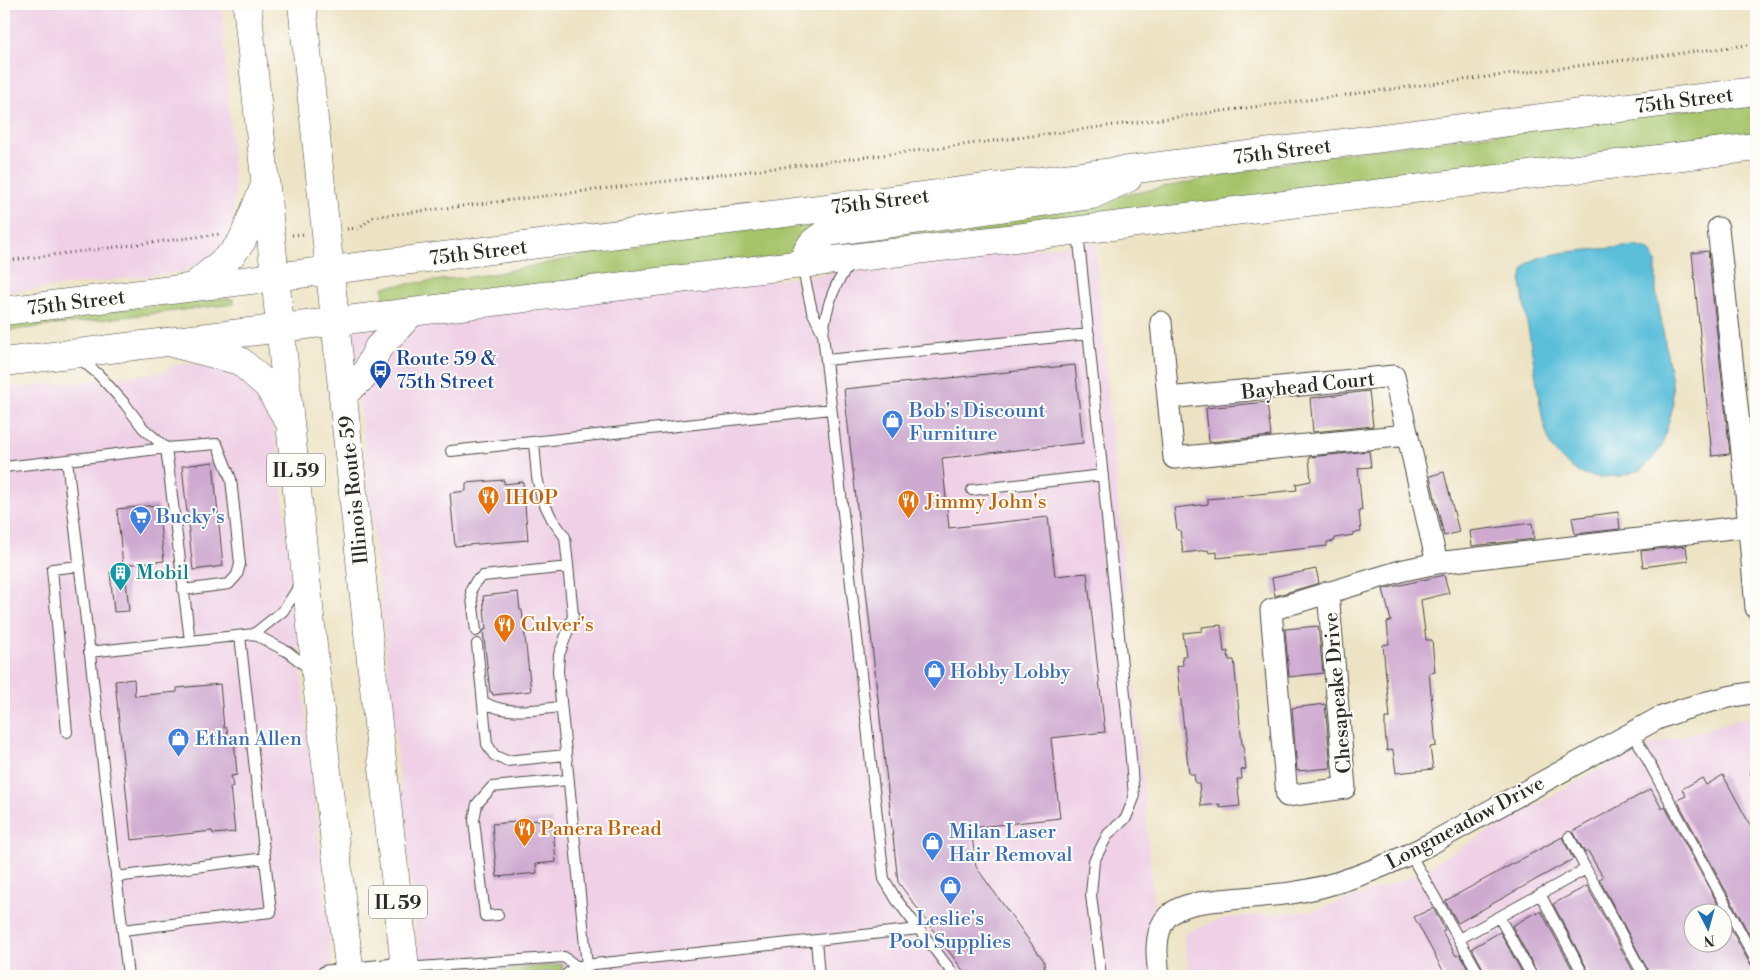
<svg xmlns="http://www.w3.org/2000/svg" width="1760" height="980" viewBox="0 0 1760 980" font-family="'Libre Bodoni',serif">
<rect width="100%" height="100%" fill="#fdfcf7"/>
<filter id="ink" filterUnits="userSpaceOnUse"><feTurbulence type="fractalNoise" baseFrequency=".02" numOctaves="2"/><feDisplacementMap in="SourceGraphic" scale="10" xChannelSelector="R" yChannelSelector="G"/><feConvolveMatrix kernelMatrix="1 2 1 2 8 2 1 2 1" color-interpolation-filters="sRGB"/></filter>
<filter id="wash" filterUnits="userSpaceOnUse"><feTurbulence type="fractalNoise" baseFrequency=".0096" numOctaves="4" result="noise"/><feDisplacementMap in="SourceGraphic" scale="20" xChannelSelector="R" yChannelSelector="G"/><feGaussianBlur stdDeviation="1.12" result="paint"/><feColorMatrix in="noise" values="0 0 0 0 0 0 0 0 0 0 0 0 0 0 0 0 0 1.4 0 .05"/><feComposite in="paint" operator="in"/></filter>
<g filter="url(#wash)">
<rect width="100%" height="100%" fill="#ede3c4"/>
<path fill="#efd0e6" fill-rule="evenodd" d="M4 4H222L235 199 232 228 216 254 200 265 179 272 4 293Z
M1095 242 1160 976H421L352 331Z
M183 364H201L251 378 268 404 278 450 333 976H4V388L76 382 165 372 170 367Z
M1756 715V976H1189L1184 933 1226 918 1317 910 1408 878 1631 751ZM1692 912H1722V942H1692Z"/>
<path fill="#a5c46b" stroke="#68784b" d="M1756 101V136L831 252 828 240 1135 193 1321 156Z
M864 216 796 255 398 304 384 301 383 287 493 274 660 240Z
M222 298 234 299V304L4 331V323Z
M563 964 562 970 489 976H447Z"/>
<path fill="#5cbfda" stroke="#447582" d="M1635 246 1649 250 1656 261V291L1672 382 1673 406 1662 446 1650 462 1640 470 1622 476 1598 477 1579 473 1562 460 1551 447 1543 422 1521 283C1522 275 1523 266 1530 262 1549 250 1611 249 1635 246Z"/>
<g id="blocks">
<path fill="#cea9d0" d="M1708 251 1730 454 1712 456 1692 253Z
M1075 365 1083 443 942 458 949 528 1048 517 1055 576 1087 573 1105 732 1051 738 1060 818 971 828 976 867 1044 961 1045 976H967L898 882 844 389Z
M1369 391 1373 426 1313 432 1310 398Z
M1267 402 1271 436 1209 442 1206 408Z
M1369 451 1371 467 1358 468 1362 510 1359 511 1361 532 1353 533V535L1335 538V541L1327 542V546L1217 558V552L1209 553 1208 550 1183 553 1180 530H1177L1174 508 1208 504V499L1297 490 1296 484 1311 481 1309 457Z
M213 462 223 566 193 570 182 466Z
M1444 472 1459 532 1444 536 1430 476Z
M504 480V484L523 482 528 540 455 546 450 493 466 491V483Z
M158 505 164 561 123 565 117 509Z
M1618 512 1620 529 1575 534 1572 518Z
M1532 523 1534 539 1472 546 1470 531Z
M1686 546 1688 561 1643 567 1641 551Z
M1316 569 1319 583 1275 596 1272 578Z
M125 570 129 611 114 612 110 572Z
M1444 575 1449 593 1421 600 1426 640H1432L1435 672 1429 673 1436 746 1430 747 1433 769 1396 773 1393 750 1387 751 1385 731V718H1390L1383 645 1389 644 1387 622 1391 621 1383 589Z
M518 592 520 610H522L531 691 493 695 492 692H490L483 630H486L483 596Z
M1221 625 1224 652 1228 651 1229 660H1234L1242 744H1243L1246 769 1241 770 1242 779H1237L1240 806 1220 808V804L1201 806 1199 783H1195L1194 774H1189L1177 666 1183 665 1182 656H1186L1183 633 1202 631V627Z
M1318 626 1323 673 1289 677 1285 629Z
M134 679 135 696 177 692V688L220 684 224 728H227L228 739 234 738 237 775 231 776 233 787H230L235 832 213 834 212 831 131 840 115 681Z
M1325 704 1331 768 1297 771 1292 708Z
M1723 775 1756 836V947L1677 800 1686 796 1682 789 1702 778 1706 785Z
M1651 789 1662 809 1665 807 1722 912H1692V942H1722V913L1750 964 1756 968V976H1651L1599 879 1603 877 1588 851 1585 853 1573 831Z
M552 819 556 862 536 864 537 873 497 877 492 824Z
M1562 837 1573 859 1458 923 1445 901Z
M1587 886 1636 976H1591L1553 904Z
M1433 908 1445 930 1442 931 1456 956 1460 954 1472 976H1446L1414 917Z
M1541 911 1576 976H1539L1512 926 1536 912 1537 914Z
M1500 932 1524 976H1487L1472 948Z"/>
</g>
</g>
<g filter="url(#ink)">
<use href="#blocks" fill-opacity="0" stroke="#484742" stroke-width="1"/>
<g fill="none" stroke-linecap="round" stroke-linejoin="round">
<defs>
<path id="service" d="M1078 232 1129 734 1134 798 1126 818 1108 834 1094 861 1091 895 1101 976
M852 263C834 281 826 309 823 334L884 879 896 899 951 971 953 976
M802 266 812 311 823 334
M79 358 99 375 125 404 143 428 166 448 217 444 231 479 240 564 237 575 229 584 183 590
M826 360 1089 334
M534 443 537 477 542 499 552 519 565 537 572 604 573 616 559 655 558 671 588 976
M451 451 831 409
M67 460 166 448 190 641
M4 467 67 460 128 976
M972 490 1103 475
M476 631 471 590 476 581 483 576 568 567
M254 634 288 652 312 671
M477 644 487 744 494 755 506 761 566 755
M89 652 254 634 283 611 296 591 299 582
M484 702C506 716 536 709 561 707
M1632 731 1756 961
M67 732 52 569 79 566
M1756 772V773
M1569 837 1586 869
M1410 854 1480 976
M116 877 265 858
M1540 894 1584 976
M498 915 485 916 474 820 477 804 492 787 568 780
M1499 917 1532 976
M123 930 271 912 240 636
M1459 939 1586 869 1644 976
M816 940 819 976
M405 968 564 957 576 966
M565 976 576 966 919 929"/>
<path id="minor" d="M1718 228 1744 471 1756 608
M1161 322 1168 398 1394 376 1437 563
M1168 398 1174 458 1408 435
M1328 592 1345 788 1287 796 1271 610 1404 570 1437 563 1756 525
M327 976 405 968
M1159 976C1157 959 1154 937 1164 921 1175 904 1202 902 1220 900 1243 898 1268 896 1291 893 1340 886 1387 866 1430 844L1657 719C1689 706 1722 697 1756 692"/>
<path id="secondary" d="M801 265C809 246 811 241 829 232L1092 195 1128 178
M4 311C588 239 1172 164 1756 91
M4 362 1756 147"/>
<path id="primary" d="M247 4 316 675 350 976
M302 4 363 588 406 976
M193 287 232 254 242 241 265 185
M168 342 240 361 268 386 287 418
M343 394 365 375 378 348 411 313"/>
</defs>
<use href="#service" stroke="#484742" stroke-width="12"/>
<use href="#minor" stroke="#484742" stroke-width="23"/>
<use href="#secondary" stroke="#484742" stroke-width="29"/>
<use href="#primary" stroke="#484742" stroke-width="29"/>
<path stroke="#484742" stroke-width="3" stroke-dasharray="1 4" stroke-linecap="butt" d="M347 229 360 228 372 217 939 148 1430 84 1756 44
M292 235 306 234
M4 261 220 234"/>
<use href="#service" stroke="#fff" stroke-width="10"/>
<use href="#minor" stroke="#fff" stroke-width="21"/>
<use href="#secondary" stroke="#fff" stroke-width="28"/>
<use href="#primary" stroke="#fff" stroke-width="28"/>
</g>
</g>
<defs>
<symbol id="bus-pin" viewBox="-11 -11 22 30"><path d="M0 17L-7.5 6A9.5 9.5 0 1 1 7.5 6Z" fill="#1a4fb4" stroke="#fdfcf7"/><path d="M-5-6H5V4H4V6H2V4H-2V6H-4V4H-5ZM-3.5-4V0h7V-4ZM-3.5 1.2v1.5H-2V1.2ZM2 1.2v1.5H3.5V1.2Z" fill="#fff"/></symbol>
<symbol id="shop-pin" viewBox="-11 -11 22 30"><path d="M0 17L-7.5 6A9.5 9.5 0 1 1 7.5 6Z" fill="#3f7fe0" stroke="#fdfcf7"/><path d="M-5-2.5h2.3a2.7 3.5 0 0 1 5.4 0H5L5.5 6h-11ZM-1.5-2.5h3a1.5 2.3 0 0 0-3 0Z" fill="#fff"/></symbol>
<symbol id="restaurant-pin" viewBox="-11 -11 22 30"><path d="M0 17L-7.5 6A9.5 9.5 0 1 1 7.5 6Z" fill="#e8710a" stroke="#fdfcf7"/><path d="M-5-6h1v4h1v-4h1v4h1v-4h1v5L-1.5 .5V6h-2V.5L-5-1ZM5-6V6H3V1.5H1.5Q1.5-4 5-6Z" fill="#fff"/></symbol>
<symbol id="supermarket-pin" viewBox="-11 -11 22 30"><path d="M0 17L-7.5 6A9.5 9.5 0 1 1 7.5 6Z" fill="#3f7fe0" stroke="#fdfcf7"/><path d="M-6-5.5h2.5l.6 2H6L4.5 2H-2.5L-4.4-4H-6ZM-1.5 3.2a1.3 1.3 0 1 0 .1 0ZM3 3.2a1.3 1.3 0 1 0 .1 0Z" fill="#fff"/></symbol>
<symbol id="building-pin" viewBox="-11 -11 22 30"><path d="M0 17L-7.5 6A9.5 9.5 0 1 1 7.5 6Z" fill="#0f9aa8" stroke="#fdfcf7"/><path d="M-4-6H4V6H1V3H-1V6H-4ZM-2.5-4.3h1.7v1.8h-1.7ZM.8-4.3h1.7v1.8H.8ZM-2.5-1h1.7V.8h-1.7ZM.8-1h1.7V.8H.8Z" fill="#fff"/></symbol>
</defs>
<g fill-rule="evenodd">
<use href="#bus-pin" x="368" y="358" width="25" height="34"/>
<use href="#shop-pin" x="880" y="408" width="25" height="34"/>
<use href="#restaurant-pin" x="476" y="484" width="25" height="34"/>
<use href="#restaurant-pin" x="896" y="488" width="25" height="34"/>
<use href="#supermarket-pin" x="128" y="504" width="25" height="34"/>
<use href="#building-pin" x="108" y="560" width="25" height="34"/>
<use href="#restaurant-pin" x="492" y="612" width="25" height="34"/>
<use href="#shop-pin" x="922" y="658" width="25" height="34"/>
<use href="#shop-pin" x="166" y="726" width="25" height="34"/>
<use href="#restaurant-pin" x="512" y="816" width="25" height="34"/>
<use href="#shop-pin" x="920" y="830" width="25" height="34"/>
<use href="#shop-pin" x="938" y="874" width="25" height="34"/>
</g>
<g text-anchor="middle" stroke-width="4" stroke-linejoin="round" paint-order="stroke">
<g fill="#fdfcf7" stroke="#6a6a68" stroke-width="1">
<rect x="267" y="453.5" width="58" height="33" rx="4"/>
<rect x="369" y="885.5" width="58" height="33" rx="4"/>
</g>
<g font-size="19" font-weight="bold" fill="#2b2b2b">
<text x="296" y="477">IL 59</text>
<text x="398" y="909">IL 59</text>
</g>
<g font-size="20" fill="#2b2b2b" stroke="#fdfcf7">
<text transform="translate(1684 100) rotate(-7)" y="7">75th Street</text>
<text transform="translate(1282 151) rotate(-7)" y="7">75th Street</text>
<text transform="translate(880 201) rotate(-7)" y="7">75th Street</text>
<text transform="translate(478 252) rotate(-7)" y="7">75th Street</text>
<text transform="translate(76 302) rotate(-7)" y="7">75th Street</text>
<text transform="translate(1308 385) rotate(-6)" y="7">Bayhead Court</text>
<text transform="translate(353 490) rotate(-96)" y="7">Illinois Route 59</text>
<text transform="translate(1337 693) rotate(-95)" y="7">Chesapeake Drive</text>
<text transform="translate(1465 822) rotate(-28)" y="7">Longmeadow Drive</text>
</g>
<g font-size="20" fill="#164399" stroke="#fdfcf7" text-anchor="start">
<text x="396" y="365">Route 59 &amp;<tspan x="396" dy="23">75th Street</tspan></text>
</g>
<g font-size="20" fill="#366cbe" stroke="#fdfcf7" text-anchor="start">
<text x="909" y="417">Bob's Discount<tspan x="909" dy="23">Furniture</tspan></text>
<text x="156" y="523">Bucky's</text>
<text x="950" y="678">Hobby Lobby</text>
<text x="195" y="745">Ethan Allen</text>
<text x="949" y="838">Milan Laser<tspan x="949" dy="23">Hair Removal</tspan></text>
<text x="950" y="925" text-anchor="middle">Leslie's<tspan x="950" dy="23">Pool Supplies</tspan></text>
</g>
<g font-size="20" fill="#c56008" stroke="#fdfcf7" text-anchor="start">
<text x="505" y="504">IHOP</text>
<text x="925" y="508">Jimmy John's</text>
<text x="521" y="631">Culver's</text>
<text x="540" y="835">Panera Bread</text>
</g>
<g font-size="20" fill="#0d838f" stroke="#fdfcf7" text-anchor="start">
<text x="136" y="579">Mobil</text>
</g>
</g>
<rect width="1760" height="980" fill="none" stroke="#fdfcf7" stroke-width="20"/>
<g transform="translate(1708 928) rotate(174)"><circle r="24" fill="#fdfcf7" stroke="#a9a8a5"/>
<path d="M0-4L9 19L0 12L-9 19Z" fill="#1f6fb2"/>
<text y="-8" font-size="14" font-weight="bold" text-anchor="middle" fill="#2b2b2b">N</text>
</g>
</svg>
